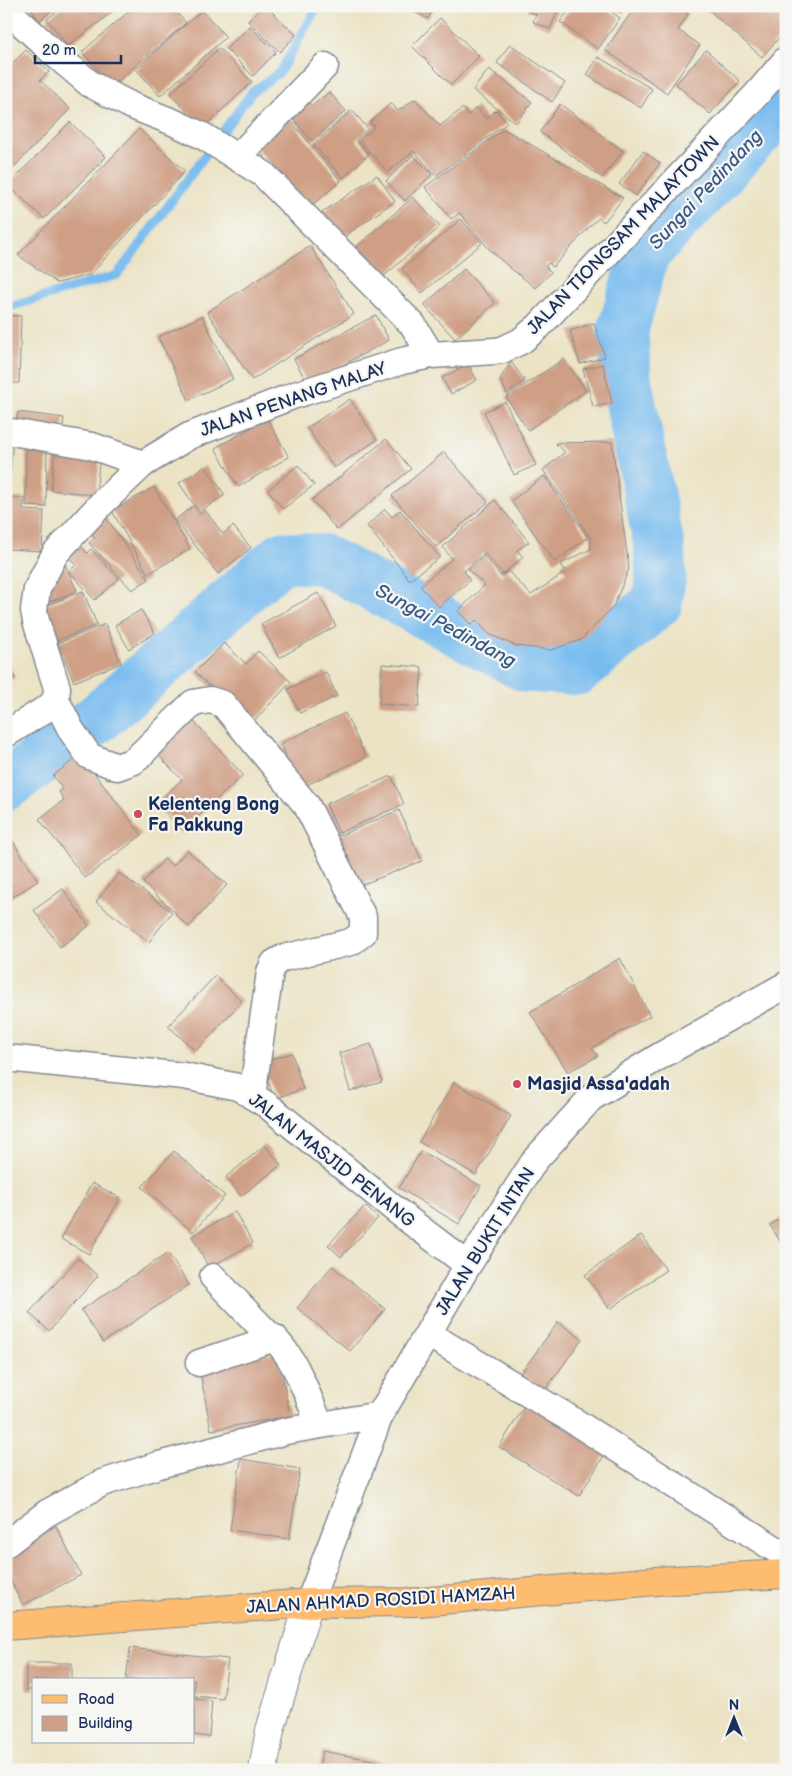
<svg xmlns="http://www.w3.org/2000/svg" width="792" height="1776" viewBox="0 0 792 1776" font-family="'Balsamiq Sans',sans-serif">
<rect width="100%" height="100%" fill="#f6f6f2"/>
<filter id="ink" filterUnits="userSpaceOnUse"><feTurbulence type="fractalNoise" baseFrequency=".02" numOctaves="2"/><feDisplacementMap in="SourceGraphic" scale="10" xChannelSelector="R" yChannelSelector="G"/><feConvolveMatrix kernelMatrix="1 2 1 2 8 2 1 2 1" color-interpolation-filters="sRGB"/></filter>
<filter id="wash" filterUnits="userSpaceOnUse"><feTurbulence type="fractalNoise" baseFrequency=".0096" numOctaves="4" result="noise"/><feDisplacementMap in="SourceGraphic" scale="20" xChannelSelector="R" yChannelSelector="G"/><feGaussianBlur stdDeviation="1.12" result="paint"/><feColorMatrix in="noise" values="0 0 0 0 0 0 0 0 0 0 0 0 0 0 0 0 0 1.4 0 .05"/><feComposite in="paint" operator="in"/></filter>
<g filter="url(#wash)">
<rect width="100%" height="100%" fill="#ebe3c4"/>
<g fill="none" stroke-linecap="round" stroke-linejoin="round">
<path stroke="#78bcef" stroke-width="9" d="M6 308 117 275 252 92 280 72 318 6"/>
<path stroke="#78bcef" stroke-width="51" d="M6 785 98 718 282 557 324 560 526 667 577 670 657 603 661 574 659 545 626 379 623 330 644 254 786 102"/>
</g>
<g id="blocks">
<path fill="#cf9f85" d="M29 6H58L39 21Z
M64 6H120L68 46 47 19Z
M135 6H171L186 23 112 86 82 52Z
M263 6H266L296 35 280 52 248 21Z
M402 6H435L428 19Z
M529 6H560L550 29 533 22 536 14 527 11Z
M572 6H603L620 18 598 49 560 22Z
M610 6H625L621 13Z
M636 6H644L648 9 650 6H678L688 14 678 30 700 45 667 93 605 50Z
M704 6H786V30L762 57Z
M202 10 226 37 160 96 136 69Z
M440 18 479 56 451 85 412 46Z
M250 26 276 52 253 76 226 49Z
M510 44 565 83 552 102 497 63Z
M219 48 252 82 203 128 170 94Z
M26 50 49 72 40 80 70 109 14 167 6 160V69Z
M706 50 740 81 710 114 676 84Z
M598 57 652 89 641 108 587 75Z
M489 69 532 102 516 123 473 90Z
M329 92 346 111 312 141 288 113 305 99 312 106Z
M415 99 440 126 463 108 468 115 477 107 486 119 496 110 507 123 436 176 414 151 388 172 359 140 375 126 369 123 391 103 398 111Z
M560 104 623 151 602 178 540 132Z
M352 110 368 129 356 140 369 154 343 178 313 144Z
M286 115 341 181 307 209 252 142Z
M70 122 106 157 44 219 8 185Z
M139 129 185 171 90 275 57 283 18 255Z
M504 129 623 198 604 222 599 218 590 226 553 267 549 263 545 266 551 272 536 288 510 268 489 249 460 213 451 219 425 187Z
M643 151 660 163 636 196 619 184Z
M413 155 432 174 405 201 386 181Z
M377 175 395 201 339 240 320 214Z
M413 197 440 227 383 277 356 247Z
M461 219 482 243 422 293 402 269Z
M310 246 354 314 252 380 207 312Z
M464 269 495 303 455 339 424 305Z
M6 315 21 316 19 383H6Z
M376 315 389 340 308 384 294 359Z
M202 316 233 379 189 400 158 337Z
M594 323 605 357 580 364 570 331Z
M564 359 586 391 528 430 506 397Z
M511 362 525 381 507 394 500 379Z
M468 364 477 380 451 394 442 378Z
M603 364 612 403 593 407 583 369Z
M350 399 377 440 334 468 307 428Z
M505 402 536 465 514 475 484 412Z
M18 412 64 418 61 439 15 432Z
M267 419 289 457 238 487 215 448Z
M6 438H13L8 503H6Z
M386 439 411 469 337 530 312 500Z
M612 442 629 569 613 607 581 640 551 650 516 646 489 634 476 620 471 625 458 611 485 585 468 570 484 556 501 576 508 571 531 595 566 572 561 564 591 549V538L543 470 565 452 555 443Z
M55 449 100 454 96 495 51 490Z
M26 450H47L46 507 26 506Z
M444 452 488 502 436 547 392 496Z
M298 465 314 485 283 509 268 490Z
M205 466 225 495 199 512 179 483Z
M544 476 588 537 555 562 511 501Z
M154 487 190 549 148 574 112 511Z
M11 498H24L23 510 44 511 42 551 8 549Z
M495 500 529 542 517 550 523 557 503 574 484 553 464 571 470 580 439 607 420 586 452 559 443 547Z
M193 506 199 515 205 510 223 534 233 526 251 548 218 574 175 520Z
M385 509 392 517 400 510 440 557 410 580 367 526Z
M105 516 149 579 132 590 89 543 95 538 89 530Z
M80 545 87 553 91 549 119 579 95 600 69 571 76 565 68 556Z
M63 560 77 591 44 604Z
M83 591 97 625 54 642 40 608Z
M318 593 336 626 279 658 261 624Z
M141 610 155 633 129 649 115 625Z
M105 624 121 663 74 682 58 643Z
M224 643 246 664 258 651 291 682 250 725 195 672Z
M6 658 15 678 6 681Z
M382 664 422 667 419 707 379 704Z
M326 672 337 696 300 713 288 689Z
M345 713 366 757 298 789 281 743Z
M187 714 243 775 183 831 156 803 182 780 151 747Z
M80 755 142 835 85 878 39 819 64 800 59 792 63 789 53 776Z
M391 776 404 804 339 833 326 804Z
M399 810 422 861 356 887 336 837Z
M9 835 38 881 6 901V836Z
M187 850 227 885 189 927 175 914 176 913 143 883 164 859 173 866Z
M119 873 172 912 149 942 96 902Z
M63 889 89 926 60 947 34 910Z
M620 958 650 1016 592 1048 598 1056 568 1072 530 1012Z
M215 976 242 1001 196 1051 168 1026Z
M371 1044 382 1082 350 1091 339 1053Z
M292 1053 303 1089 274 1099 262 1062Z
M454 1082 511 1116 476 1175 419 1142Z
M265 1145 281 1165 241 1196 226 1177Z
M174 1151 225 1196 193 1232 142 1187Z
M421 1151 481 1186 459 1224 399 1188Z
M92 1183 120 1198 89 1254 61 1239Z
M365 1206 378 1218 341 1257 328 1245Z
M235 1212 253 1243 209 1268 192 1236Z
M786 1215V1251L770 1225Z
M641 1235 666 1270 610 1309 585 1275Z
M168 1253 189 1285 103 1342 81 1310Z
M78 1258 98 1276 49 1331 29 1313Z
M332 1266 385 1309 350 1351 297 1308Z
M558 1322 582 1339 545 1390 521 1373Z
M278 1353 290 1416 211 1430 199 1367Z
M527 1402 607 1451 579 1496 499 1447Z
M241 1459 300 1469 289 1539 230 1530Z
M56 1526 81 1575 23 1605 6 1572V1551Z
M130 1648 228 1659 223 1699 194 1696V1680H126Z
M26 1663H72V1680H34V1690H26Z
M194 1699 212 1701 209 1737 194 1735Z
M322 1751 394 1764 393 1770H319Z"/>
</g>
</g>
<g filter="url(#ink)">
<use href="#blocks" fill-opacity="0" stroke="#838991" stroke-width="1"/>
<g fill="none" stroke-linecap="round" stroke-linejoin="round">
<defs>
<path id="minor" d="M6 9 56 55 90 84 132 106 173 122 203 136 263 174 413 325 431 355
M238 157 325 66
M6 431 92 446 143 464
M56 700 71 730 89 756 117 767 134 761 193 703 210 700 223 704 307 806 363 917V933L351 942 283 958 274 963 270 972 252 1096
M6 734 49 707 56 700 57 688 36 621 34 610 37 589 55 554 102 503 143 464 189 436 295 395 402 361 431 355 495 351 502 350 521 341 539 326 757 94 786 60
M6 1058 184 1076 238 1087 267 1105 397 1211 468 1265
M213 1277 266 1332C295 1352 306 1394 320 1425
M428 1334 569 1418 786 1556
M199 1363 275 1338
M6 1544 47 1513 102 1483 159 1465 286 1431 380 1415
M309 1603 380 1415 468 1265 535 1160 591 1098 660 1056 786 985"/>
<path id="tertiary" d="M263 1770 270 1730 309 1603"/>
<path id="primary" d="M6 1626 309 1603 419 1602 656 1581 786 1574"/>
</defs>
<use href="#minor" stroke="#838991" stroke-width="29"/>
<use href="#tertiary" stroke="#838991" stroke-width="30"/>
<use href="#primary" stroke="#838991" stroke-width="30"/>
<use href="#minor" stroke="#fff" stroke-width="26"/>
<use href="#tertiary" stroke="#fff" stroke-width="28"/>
<use href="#primary" stroke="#fdbc70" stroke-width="28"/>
</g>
</g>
<g fill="#d1495b" stroke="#f6f6f2" stroke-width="2">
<circle cx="138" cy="814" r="5"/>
<circle cx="517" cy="1084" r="5"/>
</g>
<g text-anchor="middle" stroke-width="4.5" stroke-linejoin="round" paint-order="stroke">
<g font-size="18" fill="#1b2f5e" stroke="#f6f6f2">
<text transform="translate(623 235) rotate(-46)" y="6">JALAN TIONGSAM MALAYTOWN</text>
<text transform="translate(293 399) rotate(-19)" y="6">JALAN PENANG MALAY</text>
<text transform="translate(332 1160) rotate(38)" y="6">JALAN MASJID PENANG</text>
<text transform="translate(485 1241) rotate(-58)" y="6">JALAN BUKIT INTAN</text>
<text transform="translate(381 1600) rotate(-3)" y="6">JALAN AHMAD ROSIDI HAMZAH</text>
</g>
<g font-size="18" font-weight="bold" fill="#1b2f5e" stroke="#f6f6f2" text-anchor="start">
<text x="148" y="810">Kelenteng Bong<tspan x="148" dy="21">Fa Pakkung</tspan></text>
<text x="527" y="1090">Masjid Assa'adah</text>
</g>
<g font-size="19" font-style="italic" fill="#37598a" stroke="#f6f6f2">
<text transform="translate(705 189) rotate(-47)" y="7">Sungai Pedindang</text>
<text transform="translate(446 625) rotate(28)" y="7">Sungai Pedindang</text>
</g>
</g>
<rect width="792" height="1776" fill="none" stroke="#f6f6f2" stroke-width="25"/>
<rect x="32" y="1678" width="162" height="65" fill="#f6f6f2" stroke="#9ea6b7"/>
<rect x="42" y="1695" width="25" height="8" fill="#fdbc70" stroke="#9ea6b7"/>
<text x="78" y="1704" font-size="15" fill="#1b2f5e">Road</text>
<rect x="42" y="1716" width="25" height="15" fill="#cf9f85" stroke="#9ea6b7"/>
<text x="78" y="1728" font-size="15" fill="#1b2f5e">Building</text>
<g transform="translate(734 1718)" stroke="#f6f6f2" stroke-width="4" paint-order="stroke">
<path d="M0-4L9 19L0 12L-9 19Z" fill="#1b2f5e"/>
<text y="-8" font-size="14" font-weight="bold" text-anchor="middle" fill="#1b2f5e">N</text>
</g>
<path d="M35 55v8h86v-8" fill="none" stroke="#1b2f5e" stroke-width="2.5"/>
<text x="42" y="55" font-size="15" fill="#1b2f5e" stroke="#f6f6f2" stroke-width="4" paint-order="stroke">20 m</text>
</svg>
